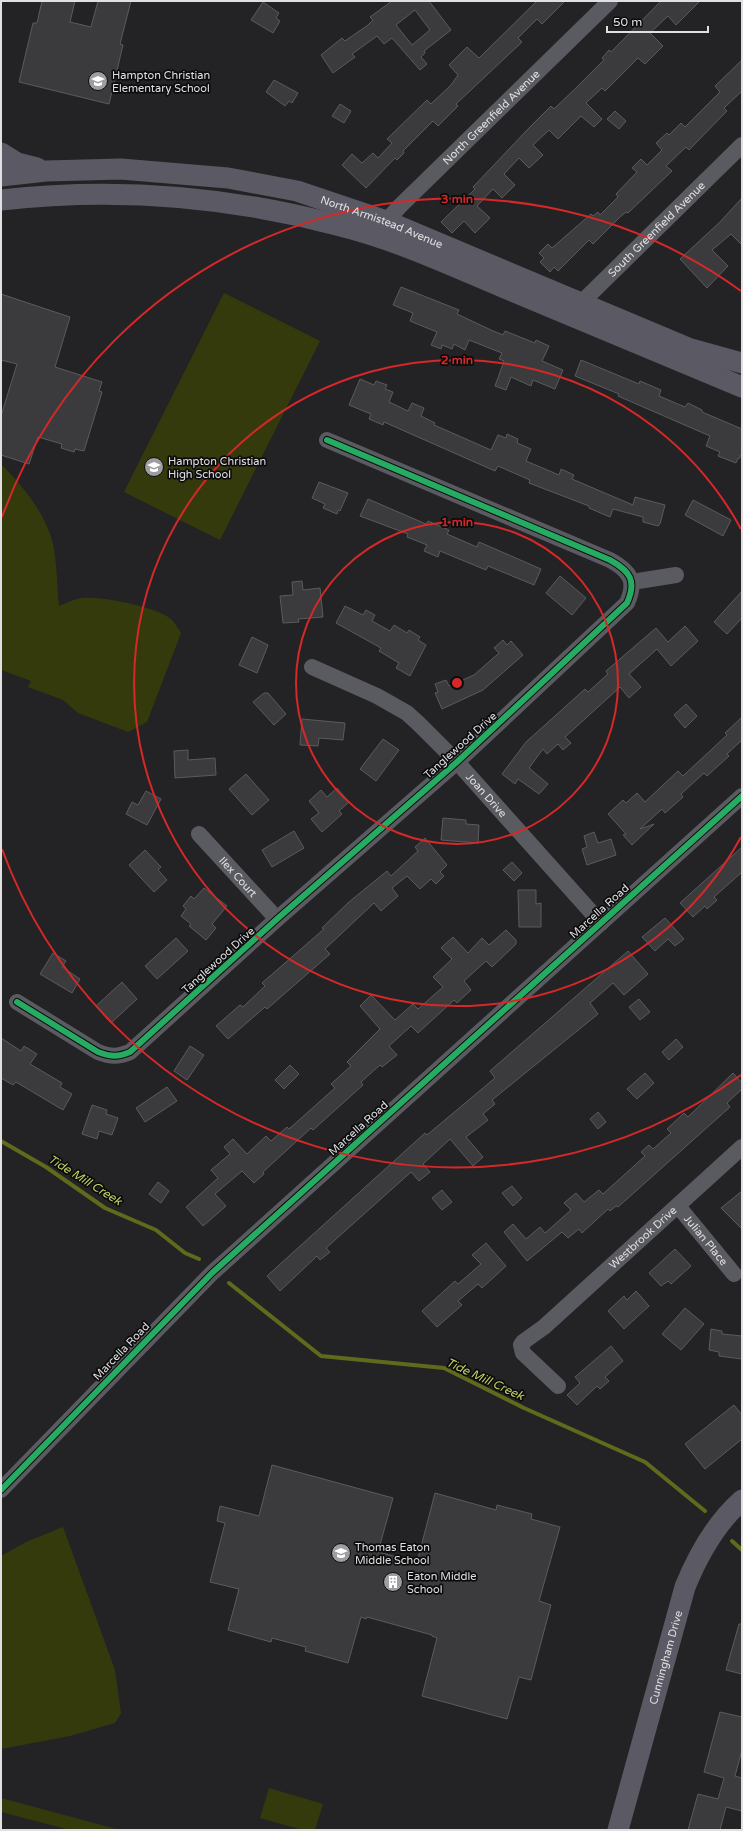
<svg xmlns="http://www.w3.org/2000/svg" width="743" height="1831" viewBox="0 0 743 1831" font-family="'Varela Round',sans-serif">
<rect width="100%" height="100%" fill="#232325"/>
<path fill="#353a0c" d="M224 293 320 341 220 540 124 492Z
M1 464C22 485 46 514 53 544 57 564 57 585 59 606 66 603 74 599 82 598 101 596 159 607 172 620 176 624 178 629 181 633L147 722 128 732 78 713 63 700 28 687 31 681 1 670Z
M63 1527 115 1670 121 1713 115 1723 70 1736 1 1749V1556L26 1542Z
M269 1788 323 1804 315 1830H303L260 1818Z
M1 1798 120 1830H70L1 1812Z"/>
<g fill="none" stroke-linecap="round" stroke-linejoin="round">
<path stroke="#60691c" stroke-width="4" d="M1 1141 46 1167 105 1208 156 1230 185 1253 199 1259
M229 1283 321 1356 444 1368 524 1408 645 1462 705 1511
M732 1541 742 1550"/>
</g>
<path fill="#3b3b3d" stroke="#5b5b5d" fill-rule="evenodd" d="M42 1H75L70 22 91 27 98 1H131L120 44 123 45 109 104 19 82 33 23H37Z
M392 1H429L451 30 424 51 425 53 421 57 427 64 420 70 392 38 384 44 377 36 352 54 355 57 333 73 321 55 342 38 345 41 368 25 373 20 370 17ZM415 10 430 30 412 45 396 25Z
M537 1H565L542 24 537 19 518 38 522 42 456 104 458 106 438 126 433 121 403 151 404 153 397 160 395 158 366 188 342 165 352 154 362 163 373 153 378 158 392 143 387 139 427 100 431 104 451 85 458 75 449 65 467 47 479 58Z
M661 1H700L676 25 668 16 650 33 663 46 645 64 638 58 605 91 602 88 586 103 602 119 594 127 581 116 558 139 549 130 533 145 543 155 529 168 519 158 504 174 515 185 502 198 493 189 477 206 490 218 475 233 464 221 452 233 441 222 475 189 473 187 529 128 551 106 554 109 579 85 604 60 602 58 609 50 611 52Z
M263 2 279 13 276 18 280 21 273 33 251 20Z
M742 60V91L724 108 727 111 689 150 686 147 666 166 672 171 628 213 626 212 620 217 593 244 589 240 558 271 554 267 550 272 540 262 544 258 539 253 548 244 552 248 591 214 593 216 598 212 600 215 618 197 616 194 637 172 632 168 641 159 647 165 662 150 656 143 667 133 669 135 681 123 685 127 720 92 715 86Z
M274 80 298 93 292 103 289 101 285 106 266 92Z
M340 104 351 111 344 123 332 116Z
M615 111 626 121 619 129 607 119Z
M742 198V245L731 234 712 250 728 266 707 288 680 259 720 222Z
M401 287 459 310 457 314 491 330 503 335 505 331 535 343 536 340 549 346 542 361 563 370 555 389 533 380 531 386 511 377 506 390 495 386 504 361 499 359 502 353 469 340 465 350 454 344 452 349 442 345 441 349 431 345 437 332 410 321 413 313 393 305Z
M1 294 70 317 55 367 102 382 99 391 102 392 84 451 75 449 74 452 61 448 62 444 38 437 29 464 1 455V416L17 364 1 360Z
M581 360 639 384 640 381 661 390 659 396 685 407 688 403 702 410V412L742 429V453L739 459 738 458 736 463 718 456 720 452 706 446 710 436 618 396 619 394 575 376Z
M360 379 374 385 376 381 387 385 385 389 393 392 389 402 408 411 412 403 424 408 421 416 435 423 434 425 491 450 498 435 506 438 507 434 518 439 517 443 531 449 526 461 559 475 561 469 574 475 572 479 633 505 635 497 665 505 660 524 658 526 643 522V517L613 509 610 517 589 508V506L529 483 530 480 498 466 495 471 384 422 383 425 369 419 371 414 349 405Z
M319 482 348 493 340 511 338 510 337 514 323 508 325 504 312 498Z
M368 499 426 524 428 521 449 530 447 534 477 547 479 542 541 569 534 585 488 566 486 570 440 551 438 557 424 551 427 545 407 537 408 534 360 516Z
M693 500 731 520 723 536 685 515Z
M560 576 586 598 572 615 546 593Z
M302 581 303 590 320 588 323 617 298 619 299 622 283 623 280 596 293 595 292 582Z
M742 591V618L727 634 714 622Z
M345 606 363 615 366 610 375 615 372 621 390 631 394 625 407 633 409 630 420 637 418 640 426 645 410 676 396 668 399 663 379 651 381 648 336 623Z
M685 626 698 641 671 666 657 649 629 674 641 687 629 698 620 687 565 737 571 743 563 750 558 744 547 754 543 749 529 768 548 784 539 794 518 779 515 784 502 774 526 742 585 689 588 692 608 674 606 671 656 628 668 642Z
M252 637 268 645 257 673 239 665Z
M503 640 507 645 511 641 523 655 483 690 442 709 435 693 438 692 435 684 446 680 449 686 474 675 499 653 494 648Z
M264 693H268L286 714 274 725 253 702Z
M686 704 697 716 685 728 674 715Z
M742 717V740L727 754 729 756 707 776 704 773 681 794 683 797 665 813 662 809 640 829 654 824 632 845 623 835 626 834 608 814 623 800 626 803 637 793 645 802 678 771 683 776 727 735 725 733Z
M302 719 345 723 343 740 319 738 318 746 300 745Z
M383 739 399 750 376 781 360 769Z
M188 750V760L215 758 216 775 175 778 174 751Z
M246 774 269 800 252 815 229 789Z
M337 788 349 802 339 811 342 814 322 832 311 819 319 813 309 801 321 790 327 797Z
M146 791 161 799 147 825 126 814 132 802 138 805Z
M443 818 466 820V824L479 825 478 843 441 840Z
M294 831 304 848 272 867 262 850Z
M594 832 598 843 611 839 616 855 587 865 582 849 587 847 584 836Z
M425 838 447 865 440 872 444 876 436 884 431 879 420 889 407 876 392 888 398 896 381 911 374 903 325 949 330 954 267 1009 265 1007 228 1039 216 1026 240 1005 243 1007 265 986 262 983 324 929 322 928 349 902 387 871 391 876 418 851 415 847Z
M742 847V872L714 897 717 900 707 909 705 906 693 917 680 903Z
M145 850 161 867 158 870 167 880 154 892 129 865Z
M512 862 522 873 514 881 503 870Z
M204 888 227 906 212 924 216 928 206 940 189 926 191 924 181 916 186 909 183 906 191 896 194 899Z
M518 890H536V904L541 903V927H519Z
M665 918 684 939 675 946 668 939 655 951 642 937Z
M506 930 516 940V944L492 967 486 961 464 981 471 990 457 1003 454 1000 418 1033 411 1026 389 1046 397 1055 382 1067 380 1065 361 1082 363 1085 313 1130 311 1128 263 1172 264 1174 254 1183 242 1171 215 1194 226 1206 203 1226 186 1207 218 1178 211 1170 230 1154 224 1147 233 1139 247 1154 266 1136 271 1141 287 1127 289 1129 335 1088 331 1084 351 1066 347 1062 380 1029 360 1006 371 995 395 1020 413 1004 418 1009 443 987 433 977 452 959 441 948 453 937 468 953 482 938 489 945Z
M176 938 188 951 157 979 145 966Z
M628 951 648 974 624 995 613 983 590 1003 598 1014 492 1100 495 1104 483 1114 488 1120 466 1137 483 1157 473 1166 450 1139 423 1164 430 1172 419 1181 411 1172 326 1248 330 1252 320 1260 317 1256 280 1291 267 1276 425 1133 427 1135 495 1078 490 1071Z
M53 953 66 961 62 967 80 979 72 993 40 974Z
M122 982 137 999 111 1023 96 1006Z
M639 999 650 1012 640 1020 629 1007Z
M1 1038 21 1051 24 1046 37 1054 30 1064 62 1083 60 1087 72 1094 63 1110 16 1082 13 1085 1 1078Z
M676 1039 683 1047 669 1060 662 1052Z
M190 1046 204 1055 187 1080 174 1071Z
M290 1065 299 1074 284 1089 275 1080Z
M645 1073 654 1083 637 1099 627 1089Z
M733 1073 742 1083V1089L727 1103 730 1107 618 1207 616 1206 610 1211 608 1209 582 1233 579 1229 568 1238 562 1232 527 1261 504 1232 513 1224 526 1239 540 1227 545 1233 571 1210 564 1203 576 1193 584 1202 599 1190 603 1194 645 1156 641 1152 649 1145 653 1149 671 1133 667 1129 684 1113 688 1117Z
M167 1087 177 1101 145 1122 136 1108Z
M92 1105 107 1110 106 1114 118 1118 112 1135 99 1131 97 1139 82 1134Z
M598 1112 606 1122 598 1129 590 1119Z
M158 1182 169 1191 161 1203 149 1194Z
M512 1186 522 1198 513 1206 502 1193Z
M442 1190 452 1202 442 1210 432 1198Z
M742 1191V1229L721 1208Z
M486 1243 506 1266 482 1288 478 1284 458 1301 462 1305 437 1327 422 1311 455 1281 458 1284 481 1264 472 1255Z
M675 1249 691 1266 671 1284 668 1281 661 1286 649 1273Z
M636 1291 649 1306 624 1329 608 1311 624 1296 627 1300Z
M685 1308 704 1324 681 1350 662 1334Z
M711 1329 722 1331V1334L742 1336V1359L719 1356V1352L709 1350Z
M611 1346 623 1361 605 1377 609 1381 600 1389 597 1386 577 1405 567 1395 580 1383 575 1377Z
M734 1405 742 1415V1439L705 1469 685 1444Z
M272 1465 393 1498 378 1552 417 1562 435 1493 496 1510 497 1505 532 1514 531 1519 560 1527 539 1601 551 1605 531 1680 519 1677 507 1719 422 1696 437 1638 432 1636V1635L367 1617 366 1619 361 1617 348 1663 305 1651 306 1647 272 1638 271 1642 228 1630 239 1589 210 1582 225 1523 217 1521 220 1506 259 1516Z
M739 1624H742V1674L726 1670Z
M720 1712 742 1717V1750L735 1776 742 1778V1811L726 1807 720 1830H688L698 1794 718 1799 724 1778 704 1772Z"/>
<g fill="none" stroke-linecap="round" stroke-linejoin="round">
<g stroke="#5a5a61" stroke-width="16">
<path id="s1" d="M380 228 400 206 610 1"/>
<path id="s2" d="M576 311 581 303 742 145"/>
<path d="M632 582 676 575"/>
<path id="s3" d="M312 667 377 696 407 713 419 724 457 762 601 923"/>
<path id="s4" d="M199 834 277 919"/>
<path d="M17 1002 98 1052C111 1057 118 1057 130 1052L277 919 457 762 627 603C637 581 630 571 610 560L327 440"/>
<path id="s5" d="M678 1206 734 1274"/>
<path id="s6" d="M558 1386 523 1353 521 1345 523 1342 544 1327 742 1147"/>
<path d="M1 1490 212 1273 742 796"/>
</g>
<g stroke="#5b5a64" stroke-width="21">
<path d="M1 153 17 163 37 168"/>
<path id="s7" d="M1 176 46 171 121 169 228 178 297 191 386 221 688 348 742 363"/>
<path d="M1 200C114 187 227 196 337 225 395 239 450 265 505 288 584 321 663 354 742 387"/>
<path id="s8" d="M618 1830 685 1587C698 1555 716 1523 742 1500"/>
</g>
<defs>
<path id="cycleway" d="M17 1002 98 1052C111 1057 118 1057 130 1052L277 919 457 762 627 603C637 581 630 571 610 560L327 440
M1 1490 212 1273 742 796"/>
</defs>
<use href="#cycleway" stroke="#0c0c0d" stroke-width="8"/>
<use href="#cycleway" stroke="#26ab63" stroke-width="6"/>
</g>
<g fill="none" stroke="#d62828" stroke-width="2">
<circle cx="457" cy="683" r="161"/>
<path d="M741 837A323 323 0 1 1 741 529"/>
<path d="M741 1075A484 484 0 0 1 2 849M2 517A484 484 0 0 1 741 291"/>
</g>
<defs>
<symbol id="school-disc" viewBox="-11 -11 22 22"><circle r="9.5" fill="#9e9ea0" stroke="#0c0c0d"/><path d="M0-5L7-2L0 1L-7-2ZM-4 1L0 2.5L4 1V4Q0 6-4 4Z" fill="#fff"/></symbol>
<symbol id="building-disc" viewBox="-11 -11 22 22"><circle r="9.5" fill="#9e9ea0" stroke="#0c0c0d"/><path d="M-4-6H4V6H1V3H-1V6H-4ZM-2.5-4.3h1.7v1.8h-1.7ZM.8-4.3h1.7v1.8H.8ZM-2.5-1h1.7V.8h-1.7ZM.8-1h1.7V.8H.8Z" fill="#fff"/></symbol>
</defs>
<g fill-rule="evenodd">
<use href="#school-disc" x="87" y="70" width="22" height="22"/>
<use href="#school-disc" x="143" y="456" width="22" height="22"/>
<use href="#school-disc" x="330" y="1542" width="22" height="22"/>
<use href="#building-disc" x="382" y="1571" width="22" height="22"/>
</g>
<g text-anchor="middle" stroke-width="3.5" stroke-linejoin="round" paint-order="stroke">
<g font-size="11" fill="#e0e0e3" stroke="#0c0c0d" text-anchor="start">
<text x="112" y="79">Hampton Christian<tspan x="112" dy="13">Elementary School</tspan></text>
<text x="168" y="465">Hampton Christian<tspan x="168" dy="13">High School</tspan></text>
<text x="355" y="1551">Thomas Eaton<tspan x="355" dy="13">Middle School</tspan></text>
<text x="407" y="1580">Eaton Middle<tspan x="407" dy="13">School</tspan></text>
</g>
<g font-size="11" fill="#e0e0e3" stroke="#0c0c0d">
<text dy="4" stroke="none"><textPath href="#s1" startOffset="157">North Greenfield Avenue</textPath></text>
<text dy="4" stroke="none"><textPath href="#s7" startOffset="388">North Armistead Avenue</textPath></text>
<text dy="4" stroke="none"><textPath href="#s2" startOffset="115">South Greenfield Avenue</textPath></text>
<text transform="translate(460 745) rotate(-42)" y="4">Tanglewood Drive</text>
<text dy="4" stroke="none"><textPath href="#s3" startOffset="220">Joan Drive</textPath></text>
<text dy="4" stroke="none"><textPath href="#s4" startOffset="58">Ilex Court</textPath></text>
<text transform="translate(599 911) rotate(-42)" y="4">Marcella Road</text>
<text transform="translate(218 960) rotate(-42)" y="4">Tanglewood Drive</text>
<text transform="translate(358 1128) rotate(-42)" y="4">Marcella Road</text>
<text dy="4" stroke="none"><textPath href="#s6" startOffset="219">Westbrook Drive</textPath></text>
<text dy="4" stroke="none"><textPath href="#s5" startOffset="44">Julian Place</textPath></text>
<text transform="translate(121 1351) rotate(-46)" y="4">Marcella Road</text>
<text dy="4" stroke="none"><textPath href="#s8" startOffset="179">Cunningham Drive</textPath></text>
</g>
<g font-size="12" font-style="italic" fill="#c1d062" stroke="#0c0c0d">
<text transform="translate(85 1180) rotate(32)" y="4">Tide Mill Creek</text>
<text transform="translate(485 1379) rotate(25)" y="4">Tide Mill Creek</text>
</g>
</g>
<circle cx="457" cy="683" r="6" fill="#d62828" stroke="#0c0c0d" stroke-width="2"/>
<g font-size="12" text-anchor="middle" font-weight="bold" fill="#d62828" stroke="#0c0c0d" stroke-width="3.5" stroke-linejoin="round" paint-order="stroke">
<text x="457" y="203">3 min</text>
<text x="457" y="364">2 min</text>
<text x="457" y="526">1 min</text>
</g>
<rect width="743" height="1831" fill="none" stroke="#e0e0e3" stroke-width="4"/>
<path d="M607 26v6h101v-6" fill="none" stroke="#e0e0e3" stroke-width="2"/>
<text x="613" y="26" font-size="12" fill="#e0e0e3" stroke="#0c0c0d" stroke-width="3" paint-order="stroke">50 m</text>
</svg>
